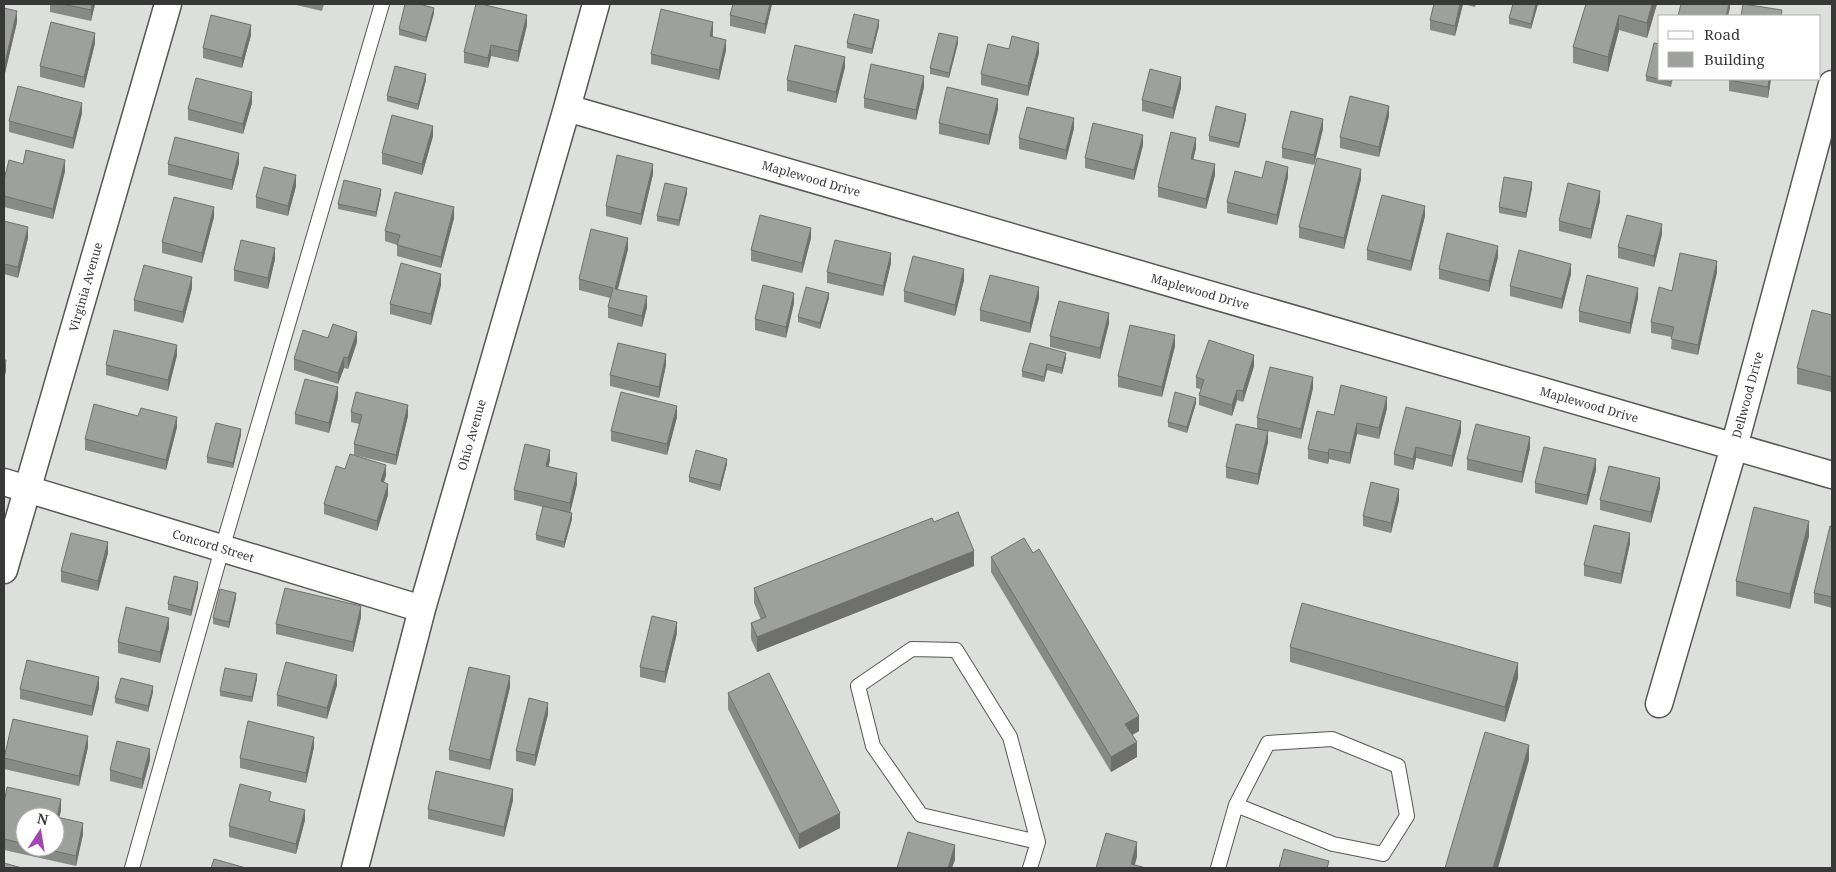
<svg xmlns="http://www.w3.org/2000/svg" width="1836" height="872" viewBox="0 0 1836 872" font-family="'Noto Serif',serif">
<rect width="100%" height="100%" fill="#dddfdc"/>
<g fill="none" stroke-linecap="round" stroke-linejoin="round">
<defs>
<path id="service" d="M912 649 956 650 1010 737 1038 842 921 815 873 746 858 686Z
M1332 739 1398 766 1407 816 1383 854 1333 844 1236 805 1268 743Z
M132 868 222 549 382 4
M1030 868 1038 842
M1218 868 1236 805"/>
<path id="minor" d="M567 108 1832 475
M4 482 422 609
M4 570 168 4
M1659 704 1734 447 1832 84
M355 868 422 609 567 108 596 4"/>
</defs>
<use href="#service" stroke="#565856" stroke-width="16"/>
<use href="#minor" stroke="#565856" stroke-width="29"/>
<use href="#service" stroke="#fff" stroke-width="14"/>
<use href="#minor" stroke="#fff" stroke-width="26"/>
</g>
<path fill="#888a87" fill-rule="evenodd" d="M50 4H95L91 21 50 12Z
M292 4H324L322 11Z
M733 4H772L765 34 730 26V15Z
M1434 4H1476L1475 7 1463 4 1455 36 1430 30V20Z
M1513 4H1538L1531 29 1509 24V18Z
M1586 4H1657L1647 38 1619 30 1608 72 1573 63V47Z
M4 8 17 22 5 73H4Z
M434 13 426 42 399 35V29Z
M527 25 518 62 491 56 488 68 464 63V52Z
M879 26 872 54 847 48V43Z
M713 32V37L726 50 719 80 651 64V54Z
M251 35 242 68 203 58V48Z
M95 43 84 88 40 77V66Z
M958 43 949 78 930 74V68Z
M1009 49 1039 53 1028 96 981 85V74Z
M845 67 836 103 787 91V80Z
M1646 76 1660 79H1673L1671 87 1646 81Z
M1729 79H1771L1768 98 1729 91Z
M426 80 418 110 387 101V96Z
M924 87 916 120 864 108V98Z
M1181 88 1173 119 1142 111V100Z
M252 103 243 134 188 120V109Z
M998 109 989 145 939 134V123Z
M82 113 73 149 9 132V121Z
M1389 116 1379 157 1340 148V137Z
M1246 119 1239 148 1209 141V136Z
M1074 128 1066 160 1019 149V138Z
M1323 129 1314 165 1282 158V148Z
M433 136 422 175 382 164V153Z
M1143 145 1134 180 1085 168V158Z
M1196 148 1193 159 1215 175 1206 209 1158 197V187Z
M239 163 232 190 168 175V164Z
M23 164 65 171 53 219 4 207V180Z
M653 174 641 225 606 216V206Z
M1288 177 1277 225 1227 213V202L1262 178Z
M1361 179 1344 249 1299 238V227Z
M296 186 288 216 256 208V197Z
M1532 188 1526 218 1499 213V207Z
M687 193 679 226 657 221V216Z
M381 194 376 217 338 209V204Z
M1600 201 1591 239 1559 231V221Z
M1425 216 1411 271 1367 260V250Z
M214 217 202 263 162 253V242Z
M454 218 441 268 397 256V245L385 241V231Z
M4 221 28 238 18 278 4 274Z
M1662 234 1654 267 1618 258V247Z
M811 238 802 273 751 261V250Z
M628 249 618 289 647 307 642 327 608 318V307L610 298 579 290V279Z
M1498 257 1489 292 1439 279V269Z
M275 259 268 289 234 281V270Z
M891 263 883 296 827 283V272Z
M1717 272 1698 355 1671 349 1672 337 1651 333V322L1672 291Z
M1571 274 1562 309 1510 296V286Z
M964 280 955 316 904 302V291Z
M441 285 431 325 390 314V304Z
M192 288 183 323 134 311V300Z
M829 298 820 329 798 322V317Z
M1039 298 1030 333 980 321V310Z
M1638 298 1630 334 1579 322V311Z
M794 303 786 338 755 330V319Z
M1832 315V392L1797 384V368Z
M1109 323 1100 359 1050 347V336Z
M328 338 357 342 348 369 344 368 338 384 294 370V359Z
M1175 346 1162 397 1118 387V376Z
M177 355 168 391 106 375V365Z
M1066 358 1062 374 1047 370 1044 382 1022 377V371Z
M666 365 659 398 610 386V375Z
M1254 366 1243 402 1237 400 1232 416 1199 405V395L1201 389 1196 388V377Z
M1313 388 1301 439 1268 431V442L1258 485 1226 478V467L1257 429V418Z
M338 398 329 433 295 424V414Z
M1196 403 1187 433 1168 427V422Z
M1387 408 1379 439 1357 434 1350 464 1329 459 1328 464 1308 459V449L1334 415Z
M351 412 408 416 396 465 354 455V444L359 424 351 422Z
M677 417 667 455 611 441V431Z
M177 427 166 470 85 450V439Z
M1461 432 1452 467 1416 458 1413 470 1394 465V454Z
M241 435 233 468 207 463V457Z
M1530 448 1522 483 1467 470V459Z
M550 460 548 467 577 484 570 513 572 519 564 548 536 540V535L543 507 514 500V490Z
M727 464 720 491 689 482V477Z
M345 469 386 475 384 482 388 495 377 531 324 514V504Z
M1596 470 1587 505 1535 493V483Z
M1660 488 1651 523 1600 510V500Z
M1399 500 1391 533 1363 526V516Z
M934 522 974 566 757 652 751 639V623L761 620 754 603V588Z
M1832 527V608L1814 603V593Z
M1809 536 1790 609 1736 596V581Z
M1630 543 1621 584 1584 576V565Z
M108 553 98 591 61 582V571Z
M991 557 1139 731 1132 735 1137 757 1111 772 991 572Z
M198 588 191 616 168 610V604Z
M236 598 229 628 213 624V618Z
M361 617 353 652 276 634V624Z
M169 628 160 663 118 653V642Z
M677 633 665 683 640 677V667Z
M1290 647 1518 678 1505 722 1290 662Z
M257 679 252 702 220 696V691Z
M337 685 327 719 277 706V695Z
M510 687 490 770 449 760V750Z
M99 688 92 716 20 699V689Z
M153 692 148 712 115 703V698Z
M728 693 840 828 799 849 728 709Z
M548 714 535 766 516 761V751Z
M88 747 79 786 4 769V758Z
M314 747 306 783 240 768V758Z
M150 760 142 789 110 781V770Z
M513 800 504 837 428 819V809Z
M271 801 305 820 296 854 229 837V826Z
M4 803 61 810 59 818 83 834 76 866 4 850ZM25 817 55 847H25Z"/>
<path fill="#6f706e" d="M92 4H95L91 21V10Z
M770 4H772L765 34V24Z
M1460 4H1463L1455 36V26Z
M1536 4H1538L1531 29V24Z
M1652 4H1657L1647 38V23Z
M1729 4H1730V8L1728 16H1726Z
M434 8V13L426 42V37Z
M17 11V22L5 73V63Z
M527 15V25L518 62V51Z
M1619 15V30L1608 72V57Z
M879 20V26L872 54V49Z
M713 22V32L710 47V36Z
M251 25V35L242 68V58Z
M95 33V43L84 88V77Z
M958 37V43L949 78V73Z
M726 40V50L719 80V70Z
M1039 43V53L1028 96V86Z
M491 45V56L488 68V58Z
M845 57V67L836 103V92Z
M426 74V80L418 110V104Z
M924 76V87L916 120V110Z
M1181 77V88L1173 119V108Z
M1769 79H1771L1768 98V87Z
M252 92V103L243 134V124Z
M998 99V109L989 145V135Z
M82 103V113L73 149V138Z
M1389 106V116L1379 157V147Z
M1246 114V119L1239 148V143Z
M1074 118V128L1066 160V150Z
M1323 119V129L1314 165V155Z
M433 126V136L422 175V164Z
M1143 135V145L1134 180V170Z
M1196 138V148L1191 169V159Z
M239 153V163L232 190V180Z
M65 160V171L53 219V209Z
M653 164V174L641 225V214Z
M1215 164V175L1206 209V199Z
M1288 167V177L1277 225V215Z
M1361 169V179L1344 249V238Z
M296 175V186L288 216V206Z
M1532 182V188L1526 218V213Z
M687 188V193L679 226V220Z
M381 189V194L376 217V212Z
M1600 191V201L1591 239V229Z
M1425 206V216L1411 271V261Z
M214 207V217L202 263V253Z
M454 207V218L441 268V257Z
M1662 224V234L1654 267V256Z
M28 227V238L18 278V267Z
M811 228V238L802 273V263Z
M628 238V249L615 299V289Z
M1498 246V257L1489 292V281Z
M275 248V259L268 289V278Z
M891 253V263L883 296V286Z
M1717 261V272L1698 355V345Z
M1571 264V274L1562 309V299Z
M964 269V280L955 316V305Z
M441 274V285L431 325V314Z
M192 277V288L183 323V312Z
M1039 287V298L1030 333V323Z
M1638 288V298L1630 334V323Z
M794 293V303L786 338V327Z
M829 293V298L820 329V323Z
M647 296V307L642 327V316Z
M1109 313V323L1100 359V348Z
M357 332V342L348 369V358Z
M1175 335V346L1162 397V387Z
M177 345V355L168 391V380Z
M1066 353V358L1062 374V368Z
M666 354V365L659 398V387Z
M1254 355V366L1243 402V391Z
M344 357V368L338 384V373Z
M6 360V371L4 380V369Z
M1047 364V370L1044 382V377Z
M1313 377V388L1301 439V429Z
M338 387V398L329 433V423Z
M1237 390V400L1232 416V405Z
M1387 397V408L1379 439V428Z
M1196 398V403L1187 433V427Z
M408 405V416L396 465V455Z
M677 406V417L667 455V444Z
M177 417V427L166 470V460Z
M1461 421V432L1452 467V456Z
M1357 423V434L1350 464V453Z
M241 429V435L233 468V463Z
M1268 431V442L1258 485V474Z
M1530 437V448L1522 483V472Z
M1416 447V458L1413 470V459Z
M1329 449V459L1328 464V453Z
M550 450V460L546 477V466Z
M727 459V464L720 491V485Z
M1596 459V470L1587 505V495Z
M386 465V475L381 492V481Z
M577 473V484L570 513V503Z
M1660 478V488L1651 523V512Z
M388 484V495L377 531V521Z
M1399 489V500L1391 533V523Z
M572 513V519L564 548V542Z
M1809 521V536L1790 609V594Z
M1630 533V543L1621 584V574Z
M108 542V553L98 591V581Z
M974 551V566L757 652V637Z
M198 582V588L191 616V610Z
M236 593V598L229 628V622Z
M361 606V617L353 652V642Z
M169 618V628L160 663V652Z
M677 622V633L665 683V672Z
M1518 663V678L1505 722V707Z
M257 674V679L252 702V697Z
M337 675V685L327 719V708Z
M510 676V687L490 770V760Z
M99 677V688L92 716V706Z
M153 686V692L148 712V706Z
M548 703V714L535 766V755Z
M1139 716V731L1125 739V724Z
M88 736V747L79 786V776Z
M314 737V747L306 783V773Z
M1137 742V757L1111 772V757Z
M1529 745V760L1498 868H1493Z
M150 749V760L142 789V779Z
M513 789V800L504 837V827Z
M61 799V810L57 828V817Z
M305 810V820L296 854V844Z
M840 813V828L799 849V834Z
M83 823V834L76 866V856Z
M1137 842V857L1134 868 1131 864Z
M955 845V860L952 868H948Z"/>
<path fill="#9ea09d" stroke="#6f706e" d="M62 4H92L91 10Z
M405 4H419L434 8 426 37 399 29Z
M476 4H481L527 15 518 51 491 45 488 58 464 52Z
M733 4H770L765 24 730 15Z
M1434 4H1460L1455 26 1430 20Z
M1513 4H1536L1531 24 1509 18Z
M1586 4H1652L1647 23 1619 15 1608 57 1573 47Z
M1681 4H1729L1726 16H1678Z
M1743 4 1782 10 1781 16H1741Z
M4 8 17 11 5 63H4Z
M661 9 713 22 710 36 726 40 719 70 651 54Z
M854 14 879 20 872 49 847 43Z
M211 15 251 25 242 58 203 48Z
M51 22 95 33 84 77 40 66Z
M939 33 958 37 949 73 930 68Z
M1012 36 1039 43 1028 86 981 74 988 44 1009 49Z
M1654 43 1660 44V79H1672L1671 82 1646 76Z
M795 45 845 57 836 92 787 80Z
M871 64 924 76 916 110 864 98Z
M395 66 426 74 418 104 387 96Z
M1150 69 1181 77 1173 108 1142 100Z
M196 78 252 92 243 124 188 109Z
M1729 79H1769L1768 87 1729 80Z
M18 86 82 103 73 138 9 121Z
M947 87 998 99 989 135 939 123Z
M1350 96 1389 106 1379 147 1340 137Z
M1216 106 1246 114 1239 143 1209 136Z
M1027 107 1074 118 1066 150 1019 138Z
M1291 111 1323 119 1314 155 1282 148Z
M392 115 433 126 422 164 382 153Z
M1093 123 1143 135 1134 170 1085 158Z
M1171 132 1196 138 1191 159 1215 164 1206 199 1158 187Z
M175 137 239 153 232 180 168 164Z
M26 150 65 160 53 209 4 196V180L9 160 23 164Z
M617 155 653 164 641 214 606 206Z
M1317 158 1361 169 1344 238 1299 227Z
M1266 161 1288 167 1277 215 1227 202 1235 171 1262 178Z
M264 167 296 175 288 206 256 197Z
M1504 177 1532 182 1526 213 1499 207Z
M344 180 381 189 376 212 338 204Z
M665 183 687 188 679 220 657 216Z
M1568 183 1600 191 1591 229 1559 221Z
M395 192 454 207 441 257 397 245 400 235 385 231Z
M1382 195 1425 206 1411 261 1367 250Z
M174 197 214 207 202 253 162 242Z
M760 215 811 228 802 263 751 250Z
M1627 215 1662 224 1654 256 1618 247Z
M4 221 28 227 18 267 4 264Z
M591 229 628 238 615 289 647 296 642 316 608 307 613 288 579 279Z
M1447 233 1498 246 1489 281 1439 269Z
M241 240 275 248 268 278 234 270Z
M835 240 891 253 883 286 827 272Z
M1519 250 1571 264 1562 299 1510 286Z
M1680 253 1717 261 1698 345 1671 339 1674 327 1651 322 1659 287 1672 291Z
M913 256 964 269 955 305 904 291Z
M401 263 441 274 431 314 390 304Z
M144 265 192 277 183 312 134 300Z
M990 275 1039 287 1030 323 980 310Z
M1587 275 1638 288 1630 323 1579 311Z
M763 285 794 293 786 327 755 319Z
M806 287 829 293 820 323 798 317Z
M1059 301 1109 313 1100 348 1050 336Z
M1812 310 1832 315V377L1797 368Z
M333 324 357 332 348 358 344 357 338 373 294 359 303 330 328 338Z
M1130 325 1175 335 1162 387 1118 376Z
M114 330 177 345 168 380 106 365Z
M1209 340 1254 355 1243 391 1237 390 1232 405 1199 395 1204 380 1196 377Z
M618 343 666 354 659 387 610 375Z
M1030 343 1066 353 1062 368 1047 364 1044 377 1022 371Z
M4 360H6L4 369Z
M1270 367 1313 377 1301 429 1257 418Z
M305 379 338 387 329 423 295 414Z
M1341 385 1387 397 1379 428 1357 423 1350 453 1329 449 1328 453 1308 449 1317 411 1334 415Z
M356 392 408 405 396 455 354 444 362 415 351 412Z
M621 392 677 406 667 444 611 431Z
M1175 392 1196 398 1187 427 1168 422Z
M94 404 138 416 141 408 177 417 166 460 85 439Z
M1406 407 1461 421 1452 456 1416 447 1413 459 1394 454Z
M216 423 241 429 233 463 207 457Z
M1236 424 1268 431 1258 474 1226 467Z
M1476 424 1530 437 1522 472 1467 459Z
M525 444 550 450 546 466 577 473 570 503 514 490Z
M1544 447 1596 459 1587 495 1535 483Z
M696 450 727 459 720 485 689 477Z
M350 454 386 465 381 481 388 484 377 521 324 504 336 466 345 469Z
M1609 466 1660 478 1651 512 1600 500Z
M1371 482 1399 489 1391 523 1363 516Z
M543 506 572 513 564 542 536 535Z
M1754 507 1809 521 1790 594 1736 581Z
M958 512 974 551 757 637 751 623 766 617 754 588 932 518 934 522Z
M1594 525 1630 533 1621 574 1584 565Z
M1830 526 1832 527V597L1814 593Z
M71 533 108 542 98 581 61 571Z
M1024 538 1033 553 1039 549 1139 716 1125 724 1137 742 1111 757 991 557Z
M174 576 198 582 191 610 168 604Z
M285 588 361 606 353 642 276 624Z
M220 589 236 593 229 622 213 618Z
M1302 603 1518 663 1505 707 1290 647Z
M126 607 169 618 160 652 118 642Z
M652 616 677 622 665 672 640 667Z
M27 660 99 677 92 706 20 689Z
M286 662 337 675 327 708 277 695Z
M469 667 510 676 490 760 449 750Z
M225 668 257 674 252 697 220 691Z
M769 673 840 813 799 834 728 693Z
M121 678 153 686 148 706 115 698Z
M529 698 548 703 535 755 516 751Z
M13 719 88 736 79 776 4 758Z
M248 721 314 737 306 773 240 758Z
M1485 732 1529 745 1493 868H1445Z
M117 741 150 749 142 779 110 770Z
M436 771 513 789 504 827 428 809Z
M240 784 271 792 269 801 305 810 296 844 229 826Z
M7 787 61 799 57 817 83 823 76 856 37 847H55V817H25V844L4 839V803Z
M908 832 955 845 948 868H897Z
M1106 833 1137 842 1131 864 1146 868H1096Z
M1284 849 1329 861 1327 868H1279Z
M214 859 246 868H211Z
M4 863 22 868H4Z"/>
<g text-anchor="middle" stroke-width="5" stroke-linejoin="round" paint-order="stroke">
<g font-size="12" fill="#373837" stroke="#fff">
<text transform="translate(811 179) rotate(16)" y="4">Maplewood Drive</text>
<text transform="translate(86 287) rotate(-74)" y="4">Virginia Avenue</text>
<text transform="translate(1200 292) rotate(16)" y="4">Maplewood Drive</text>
<text transform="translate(1748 395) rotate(-75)" y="4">Dellwood Drive</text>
<text transform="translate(1589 405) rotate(16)" y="4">Maplewood Drive</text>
<text transform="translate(472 435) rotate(-74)" y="4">Ohio Avenue</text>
<text transform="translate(213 546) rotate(17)" y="4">Concord Street</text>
</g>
</g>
<rect width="1836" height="872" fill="none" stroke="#373837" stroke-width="10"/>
<rect x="1658" y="15" width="162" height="65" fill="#ffffff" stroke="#afafaf"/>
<rect x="1668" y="31" width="25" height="8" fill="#ffffff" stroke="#afafaf"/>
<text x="1704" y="40" font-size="15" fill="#373837">Road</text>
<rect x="1668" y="52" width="25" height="15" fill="#9ea09d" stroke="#afafaf"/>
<text x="1704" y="65" font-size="15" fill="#373837">Building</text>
<g transform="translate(40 832) rotate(12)"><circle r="24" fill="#ffffff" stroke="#afafaf"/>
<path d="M0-4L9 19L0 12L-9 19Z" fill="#a047b3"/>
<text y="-8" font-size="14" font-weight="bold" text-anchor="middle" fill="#373837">N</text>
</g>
</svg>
